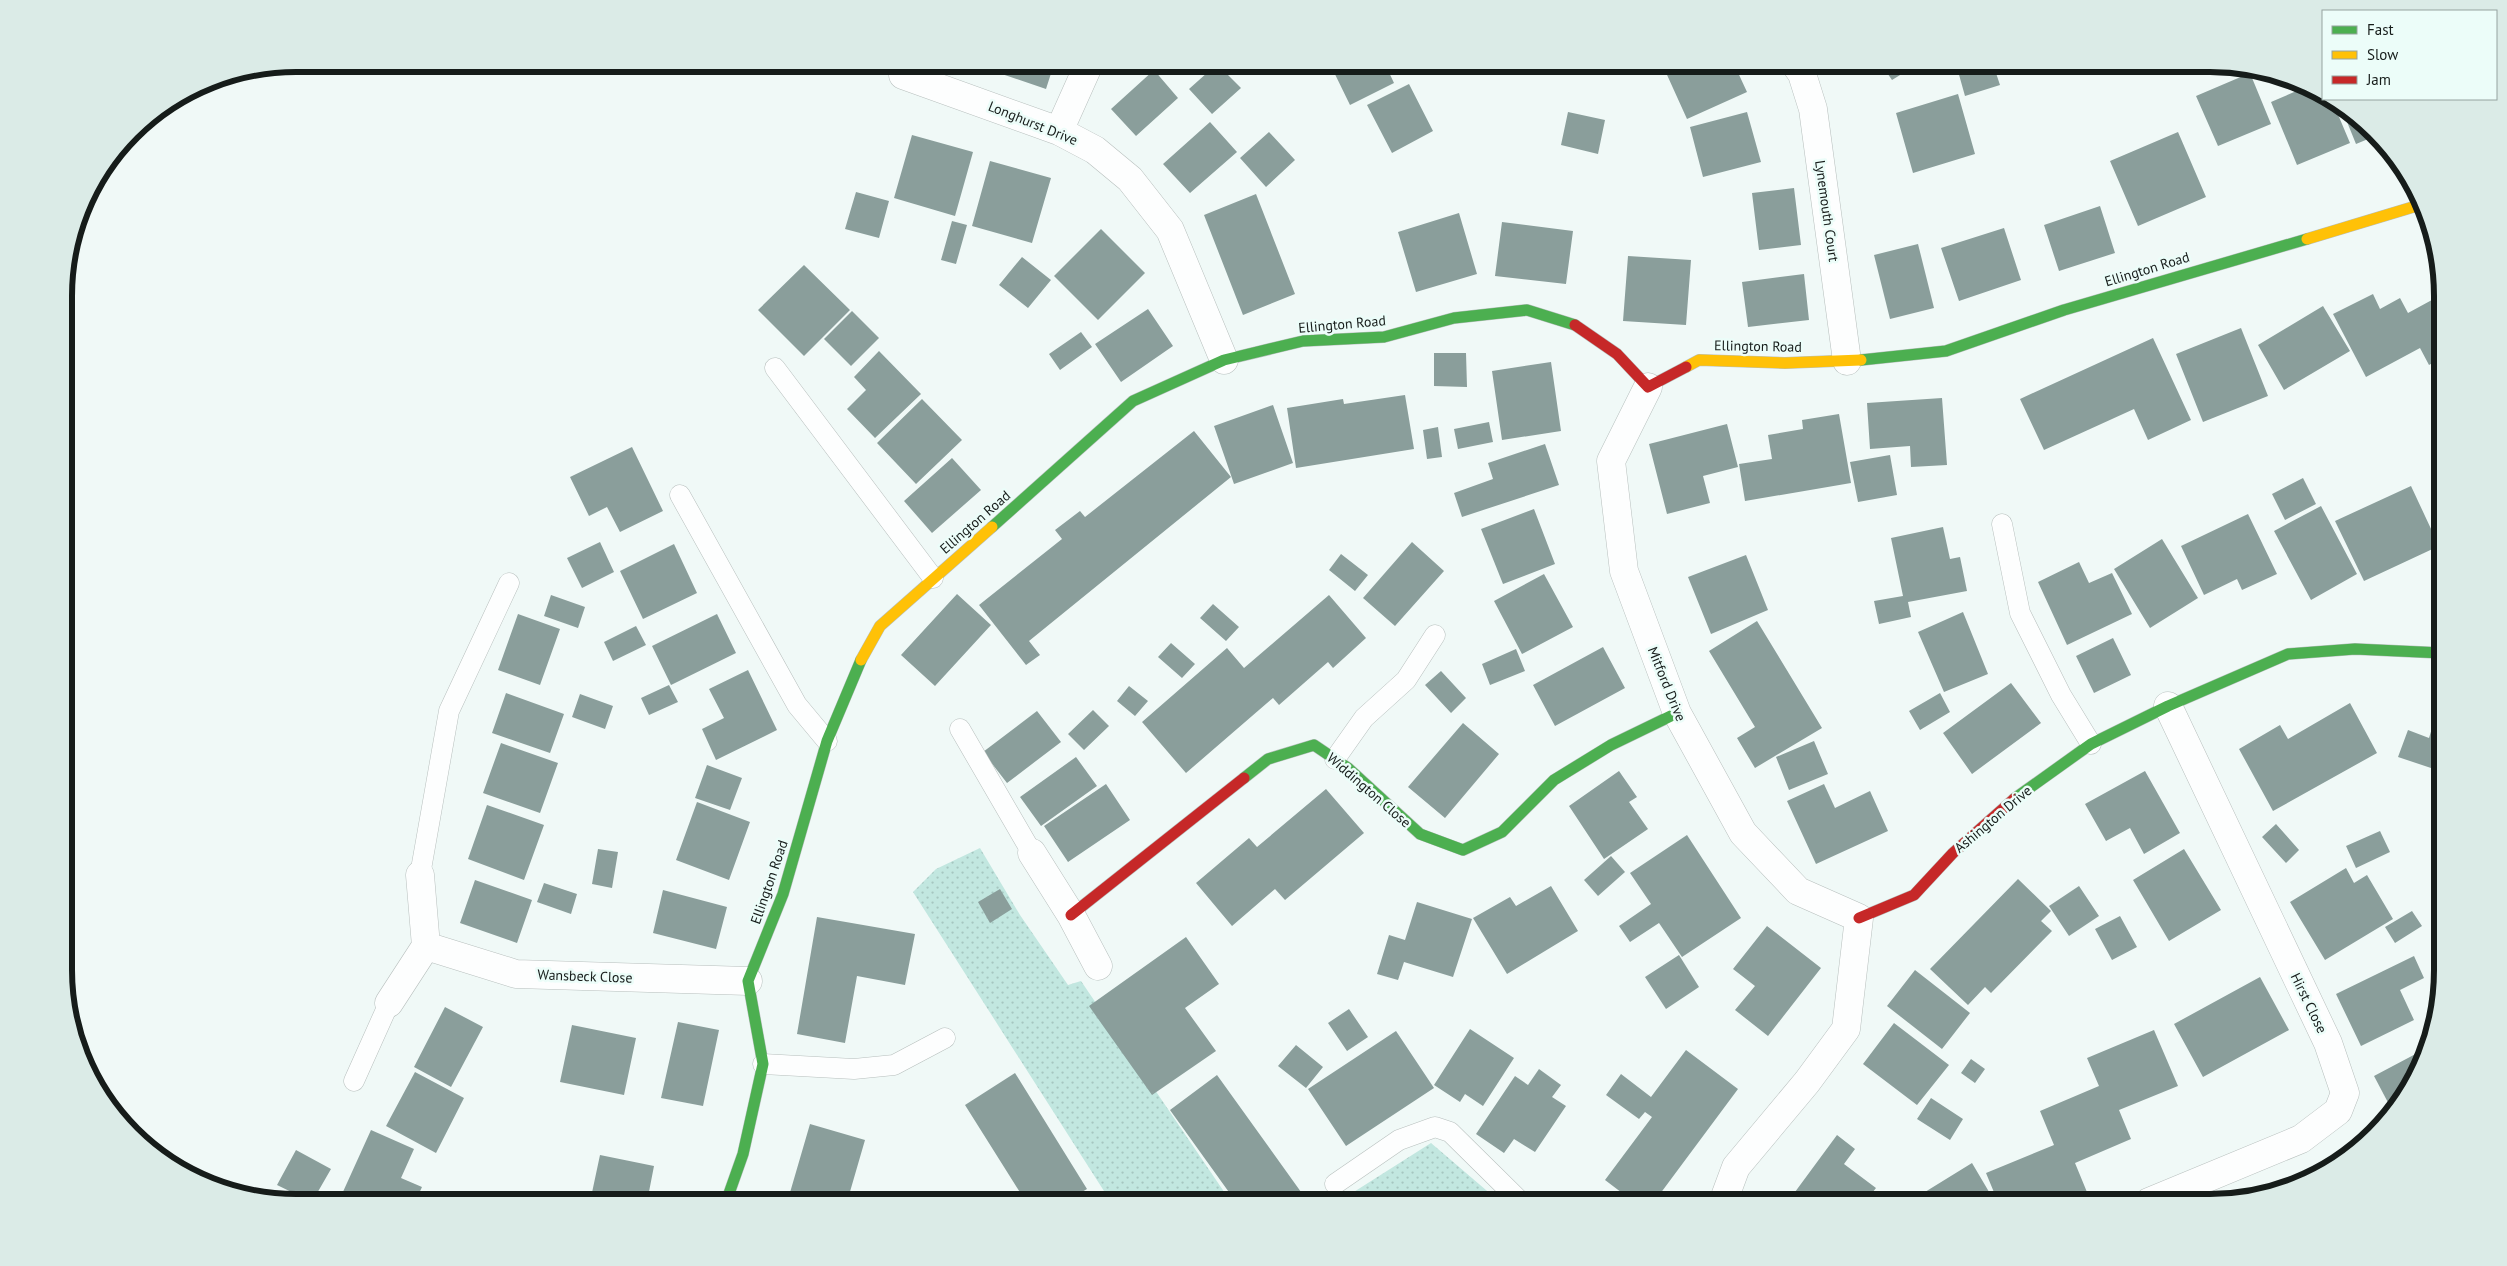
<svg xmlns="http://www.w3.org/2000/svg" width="2507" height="1266" viewBox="0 0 2507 1266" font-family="'PT Sans',sans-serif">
<defs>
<pattern id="grass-dots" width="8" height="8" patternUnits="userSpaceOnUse" patternTransform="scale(1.25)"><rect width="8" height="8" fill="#c2e7e0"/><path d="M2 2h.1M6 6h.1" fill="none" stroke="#a6c6c0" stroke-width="1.8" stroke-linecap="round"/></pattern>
</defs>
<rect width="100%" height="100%" fill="#f0f9f7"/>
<path fill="url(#grass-dots)" d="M980 848 1020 915 1068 985 1081 981 1231 1202H1111L913 892 936 869Z
M1431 1143 1500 1202H1338Z"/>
<path fill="#8a9e9b" d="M986 64H1054L1046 89 984 68Z
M1217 64 1241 88 1212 114 1189 89Z
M1330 64H1385L1394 83 1350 105Z
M1669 64H1734L1747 92 1687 119 1663 66Z
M1881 64H1918L1892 80Z
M1956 64H1993L2000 85 1965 96Z
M1154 70 1178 98 1136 136 1111 109Z
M2250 73 2271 124 2218 146 2196 96Z
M1409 84 1433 131 1392 153 1367 105Z
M2308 86 2313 88 2323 96V99L2334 105 2350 143 2297 165 2271 102Z
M1958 94 1975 154 1913 173 1896 113Z
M1568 112 1605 120 1598 154 1561 145Z
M1747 112 1761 162 1703 177 1690 127Z
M2343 112 2363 128 2373 137 2356 144Z
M1210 122 1237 152 1190 193 1163 164Z
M1269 132 1295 160 1266 187 1240 158Z
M2178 132 2206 197 2138 226 2110 161Z
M912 135 973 152 955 216 894 198Z
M990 161 1051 178 1032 243 972 226Z
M1794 188 1801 245 1759 250 1752 193Z
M856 192 889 201 879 238 845 229Z
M1256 194 1295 294 1243 315 1204 215Z
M2100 206 2115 253 2059 271 2044 225Z
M1459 213 1477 274 1416 292 1398 232Z
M952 221 967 225 956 264 941 260Z
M1502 222 1573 231 1566 284 1495 276Z
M2004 228 2021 280 1959 301 1941 248Z
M1101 229 1145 273 1098 320 1054 276Z
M1918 244 1934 308 1890 319 1874 255Z
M1628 256 1691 260 1686 325 1623 321Z
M1022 257 1051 280 1028 308 999 285Z
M804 265 850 310 804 356 758 310Z
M1804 274 1809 320 1748 327 1742 282Z
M2373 294 2380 309 2400 298 2408 313 2441 295 2442 358 2429 365 2420 348 2366 377 2333 314Z
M2323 306 2350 351 2284 390 2258 345Z
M1148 309 1173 346 1121 382 1095 344Z
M852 311 879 338 851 366 824 339Z
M2241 328 2268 396 2203 422 2176 354Z
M1081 332 1092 347 1060 370 1049 354Z
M2153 338 2191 420 2148 440 2134 409 2044 450 2020 399Z
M879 351 921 394 875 438 847 409 866 390 854 377Z
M1434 353H1466L1467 387 1434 386Z
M1551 362 1561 431 1502 440 1492 371Z
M1405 395 1414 449 1296 468 1287 408 1343 399 1344 404Z
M1942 398 1947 465 1911 467 1910 446 1870 449 1867 403Z
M922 399 962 440 916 484 877 443Z
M1273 405 1293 463 1234 484 1214 426Z
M1839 414 1851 483 1745 501 1739 464 1772 459 1768 435 1803 429 1802 420Z
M1489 422 1493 442 1458 449 1454 429Z
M1727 424 1738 467 1703 476 1710 503 1667 514 1649 444Z
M1438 427 1442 457 1427 459 1423 430Z
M1194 431 1231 477 1029 641 1040 655 1026 665 979 605 1062 539 1055 530 1080 511 1085 517Z
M1545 444 1559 485 1462 517 1454 493 1493 479 1488 463Z
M632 447 663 511 620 532 607 507 589 516 570 477Z
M1890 455 1897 495 1858 502 1850 462Z
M952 458 981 490 932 533 904 501Z
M2303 478 2316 504 2285 520 2272 494Z
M2411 486 2439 546 2364 581 2335 521Z
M2321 506 2357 574 2311 600 2274 531Z
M1534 509 1555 564 1503 584 1481 529Z
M2248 514 2277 574 2242 590 2237 579 2204 595 2181 546Z
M1943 527 1950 559 1960 557 1967 591 1908 602 1911 617 1879 624 1874 601 1903 596 1891 538Z
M2162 539 2198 598 2150 628 2114 569Z
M600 542 614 572 582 588 567 558Z
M1412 542 1444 571 1395 626 1363 598Z
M674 544 697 593 643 619 620 571Z
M1341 554 1368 575 1355 591 1329 570Z
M1746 555 1768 610 1711 634 1688 577Z
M2079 562 2089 583 2112 573 2132 614 2067 645 2038 582Z
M1544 574 1573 627 1522 654 1494 601Z
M957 594 991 625 935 686 901 655Z
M551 595 585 607 578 628 544 616Z
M1329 595 1366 638 1333 668 1328 662 1279 705 1273 698 1186 773 1142 722 1227 648 1244 668Z
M1213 604 1239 627 1226 641 1200 618Z
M1963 612 1988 674 1944 692 1918 632Z
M518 614 560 629 540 685 498 670Z
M717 614 736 653 671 685 652 646Z
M1757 621 1822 728 1755 768 1737 738 1755 727 1709 651Z
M636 626 646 645 613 661 604 642Z
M2113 638 2131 675 2094 693 2076 656Z
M1171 643 1195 664 1182 678 1158 657Z
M1603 647 1625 688 1555 726 1533 685Z
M1516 649 1525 671 1490 685 1482 664Z
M748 670 777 730 716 760 702 729 724 718 709 689Z
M1441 671 1466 698 1451 713 1425 685Z
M2011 683 2041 723 1972 774 1943 733Z
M669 685 678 702 649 715 641 698Z
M1129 686 1148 701 1135 716 1117 701Z
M506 693 564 714 550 753 492 733Z
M1940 693 1950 712 1920 730 1909 711Z
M580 694 613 706 605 729 572 717Z
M2350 703 2377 753 2273 811 2239 749 2280 725 2288 739Z
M1093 710 1109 726 1084 750 1068 734Z
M1037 711 1061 742 1007 783 983 752Z
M2437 712 2443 714V772L2398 757 2408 730 2429 738Z
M1463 723 1499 754 1445 818 1408 787Z
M1814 741 1828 774 1789 790 1776 757Z
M501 743 558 763 540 813 483 793Z
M1076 757 1097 786 1041 826 1020 797Z
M707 765 742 778 730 810 695 798Z
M1619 771 1637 797 1629 802 1648 829 1604 859 1569 806Z
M2145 771 2180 833 2144 854 2130 828 2106 841 2085 804Z
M1106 784 1130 820 1068 862 1044 826Z
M1824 784 1835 808 1870 791 1888 831 1816 864 1787 801Z
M1326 789 1364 833 1285 900 1275 889 1232 926 1196 883 1249 838 1257 847Z
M697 802 750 822 729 880 676 860Z
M487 805 544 825 524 880 468 859Z
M2276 824 2299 850 2286 863 2262 837Z
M2380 831 2390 852 2356 868 2346 846Z
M1687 835 1741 918 1682 957 1659 923 1630 942 1619 926 1651 904 1630 873Z
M598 849 618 852 612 888 592 884Z
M2184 849 2221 910 2169 941 2133 880Z
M1611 856 1625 872 1598 896 1584 880Z
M2346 868 2354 883 2367 875 2393 919 2325 960 2290 902Z
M2018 879 2051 911 2041 921 2052 931 1991 993 1985 987 1968 1005 1930 969Z
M475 880 532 900 517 943 460 923Z
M544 883 577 894 571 914 537 902Z
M1551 886 1578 931 1507 974 1473 918 1510 897 1516 906Z
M2079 886 2099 916 2069 936 2049 906Z
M1000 889 1012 909 990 923 978 902Z
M663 890 727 907 716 949 653 933Z
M1417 902 1472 919 1453 977 1404 962 1398 980 1377 974 1389 935 1405 940Z
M2412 911 2422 926 2395 943 2385 927Z
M2120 916 2137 947 2112 960 2095 929Z
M817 917 915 934 905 985 857 976 845 1043 797 1034Z
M1767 926 1821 968 1768 1036 1735 1010 1755 986 1733 969Z
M1186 937 1219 984 1185 1008 1216 1051 1152 1095 1089 1006Z
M1679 955 1699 987 1666 1009 1645 977Z
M2414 956 2424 978 2400 990 2414 1020 2361 1046 2336 994Z
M1915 970 1970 1013 1942 1049 1887 1006Z
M2260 977 2289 1030 2203 1077 2174 1024Z
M445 1007 483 1027 451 1087 414 1067Z
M1349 1009 1368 1037 1347 1051 1328 1023Z
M678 1022 719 1030 703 1106 661 1098Z
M1894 1023 1949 1065 1917 1105 1863 1064Z
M572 1025 636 1038 624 1095 560 1082Z
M1470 1029 1514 1058 1483 1106 1465 1094 1460 1102 1434 1085Z
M2154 1030 2178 1086 2119 1110 2131 1139 2075 1163 2089 1197 2078 1202H1998L1986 1173 2054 1145 2040 1111 2099 1086 2087 1058Z
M1396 1031 1434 1088 1346 1146 1308 1089Z
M1296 1045 1323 1067 1306 1088 1278 1066Z
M2425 1049 2419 1072 2393 1112 2374 1076Z
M1686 1050 1738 1089 1654 1202H1634L1605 1180 1652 1117 1645 1112 1639 1119 1606 1095 1621 1074 1651 1097Z
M1971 1059 1985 1069 1975 1083 1961 1073Z
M1539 1069 1561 1085 1552 1097 1566 1106 1535 1152 1514 1139 1504 1153 1476 1134 1515 1076 1528 1085Z
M415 1072 464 1098 436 1153 386 1126Z
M1015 1073 1087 1189 1065 1202H1026L965 1105Z
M1217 1075 1301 1192 1288 1202H1236L1170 1110Z
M1931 1098 1963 1119 1950 1140 1917 1119Z
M810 1124 865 1140 847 1202H811L789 1196Z
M371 1130 414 1149 401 1178 422 1187 415 1202H361L342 1194Z
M1837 1135 1855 1149 1844 1164 1876 1188 1865 1202H1808L1795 1192Z
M296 1150 331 1169 312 1202 277 1185Z
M600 1155 654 1166 647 1202H590Z
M1972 1163 1995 1202H1913L1912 1200Z
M2307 1177 2285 1190 2272 1192Z
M1600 1196 1608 1202H1595Z"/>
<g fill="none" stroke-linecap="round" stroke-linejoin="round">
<defs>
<path id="lane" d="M775 368 933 578
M680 495 797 705 827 741
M2002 524 2020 613 2061 695 2091 744
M960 729 1032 853
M1335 759 1364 718 1406 680 1435 635
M420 875 449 711 509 583
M763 1064 854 1069 894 1065 945 1038
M354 1081 389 1003
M1335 1184 1399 1140 1435 1127 1450 1132 1521 1202"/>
<path id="street" d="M1795 64 1802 74 1813 109 1847 361
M903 75 1059 131 1095 150 1130 179 1170 230 1224 360
M1059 131 1089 64
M1648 387 1611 461 1624 571 1677 713 1743 833 1798 891 1859 918 1846 1029 1807 1082 1736 1167 1723 1202
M1032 853 1071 915 1098 966
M426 946 516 974 748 981
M389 1003 426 946 420 875
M2149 1202 2301 1139 2338 1111 2345 1093 2328 1043 2168 706"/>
<path id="fast" d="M1861 360 1946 351 2064 310 2307 239
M992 527 1133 401 1224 360 1303 341 1384 337 1454 318 1527 310 1575 325
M1244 778 1268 759 1314 745 1348 768 1420 834 1463 850 1502 832 1554 780 1611 745 1677 713
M2014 799 2091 744 2168 706 2288 654 2355 649 2442 653
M726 1202 743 1154 763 1064 748 981 783 894 827 741 861 660"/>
<path id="slow" d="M2307 239 2423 204
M1686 367 1699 360 1785 363 1861 360
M861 660 880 626 992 527"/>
<path id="jam" d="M1575 325 1617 354 1648 387 1686 367
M1071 915 1244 778
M1859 918 1914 895 1953 853 2014 799"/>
</defs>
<use href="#lane" stroke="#b7bfbd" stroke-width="21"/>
<use href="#street" stroke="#b7bfbd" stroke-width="29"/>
<use href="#fast" stroke="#b7bfbd" stroke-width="12"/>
<use href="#slow" stroke="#b7bfbd" stroke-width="12"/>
<use href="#jam" stroke="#b7bfbd" stroke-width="12"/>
<use href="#lane" stroke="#fdfefe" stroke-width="20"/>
<use href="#street" stroke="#fdfefe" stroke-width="28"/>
<use href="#fast" stroke="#4caf50" stroke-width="11"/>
<use href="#slow" stroke="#ffc107" stroke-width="11"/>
<use href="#jam" stroke="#c62828" stroke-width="11"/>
</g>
<g text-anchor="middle" stroke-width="5" stroke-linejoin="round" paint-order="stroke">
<g font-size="14" fill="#161c1a" stroke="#ecfdf9">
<text transform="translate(1033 123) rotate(22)" y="5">Longhurst Drive</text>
<text transform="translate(1827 211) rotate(82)" y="5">Lynemouth Court</text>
<text transform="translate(2147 269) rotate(-17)" y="5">Ellington Road</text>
<text transform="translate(1342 324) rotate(-5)" y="5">Ellington Road</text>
<text transform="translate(1758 346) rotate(1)" y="5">Ellington Road</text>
<text transform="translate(975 522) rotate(-41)" y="5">Ellington Road</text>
<text transform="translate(1667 684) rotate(68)" y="5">Mitford Drive</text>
<text transform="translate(1369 790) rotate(41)" y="5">Widdington Close</text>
<text transform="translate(1993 819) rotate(-40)" y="5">Ashington Drive</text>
<text transform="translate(769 882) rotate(-71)" y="5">Ellington Road</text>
<text transform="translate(585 976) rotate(2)" y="5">Wansbeck Close</text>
<text transform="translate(2309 1003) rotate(64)" y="5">Hirst Close</text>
</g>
</g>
<path d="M0 0H2507V1266H0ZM296 72H2210A224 224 0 0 1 2434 296V970A224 224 0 0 1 2210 1194H296A224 224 0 0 1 72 970V296A224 224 0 0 1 296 72Z" fill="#dbebe7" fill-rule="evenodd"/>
<path fill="none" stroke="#161c1a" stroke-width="6" d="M296 72H2210A224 224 0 0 1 2434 296V970A224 224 0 0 1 2210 1194H296A224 224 0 0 1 72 970V296A224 224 0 0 1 296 72Z"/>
<rect x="2322" y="10" width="175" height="90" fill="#ecfdf9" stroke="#96a3a0"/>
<rect x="2332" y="26" width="25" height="8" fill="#4caf50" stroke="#96a3a0"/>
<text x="2367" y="35" font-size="15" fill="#161c1a">Fast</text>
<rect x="2332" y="51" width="25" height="8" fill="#ffc107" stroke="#96a3a0"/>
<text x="2367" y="60" font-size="15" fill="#161c1a">Slow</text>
<rect x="2332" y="76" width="25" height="8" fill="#c62828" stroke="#96a3a0"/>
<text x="2367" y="85" font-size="15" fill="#161c1a">Jam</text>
</svg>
